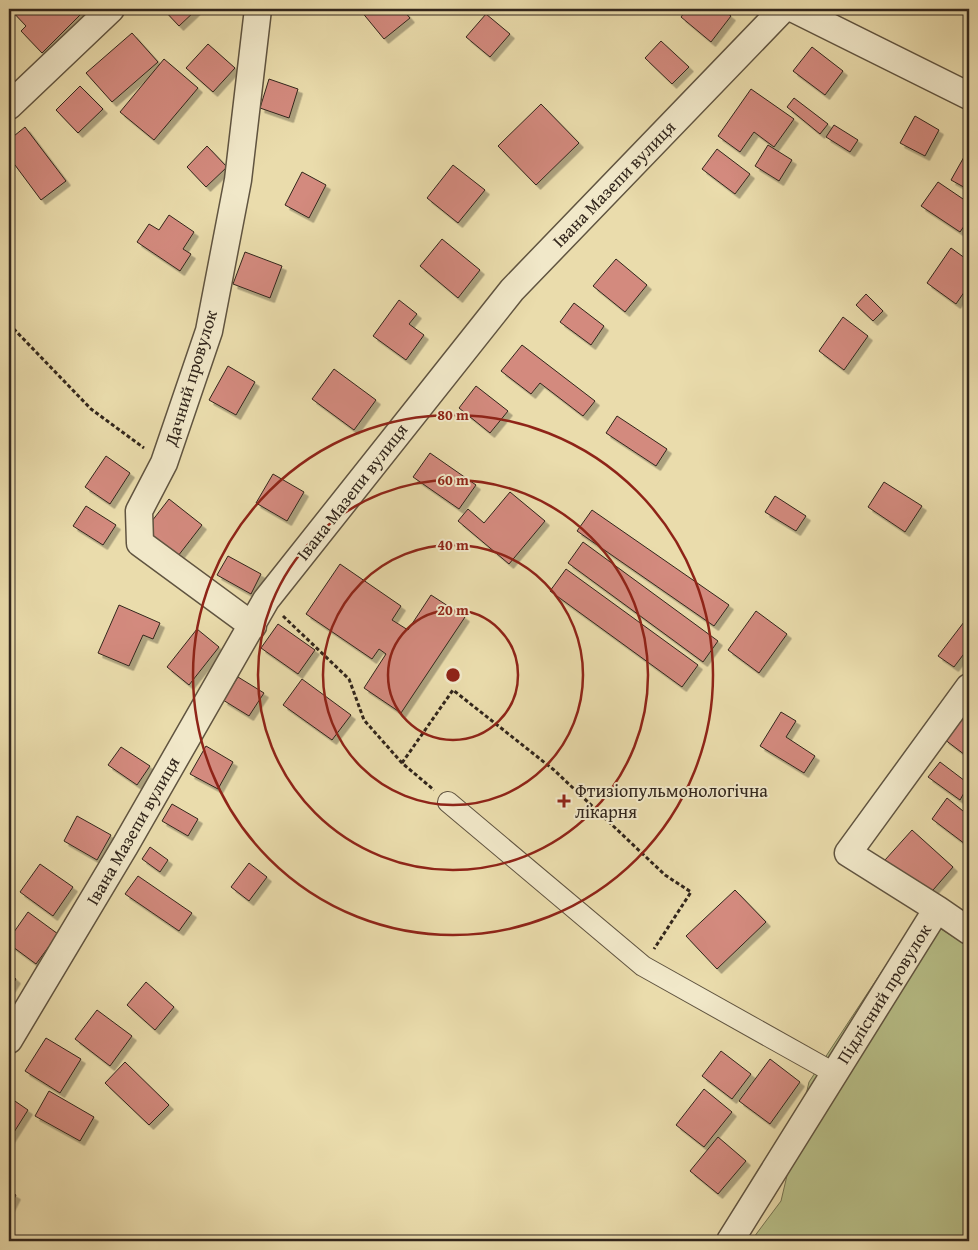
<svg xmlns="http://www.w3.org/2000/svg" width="978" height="1250" viewBox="0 0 978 1250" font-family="'Gentium Book Plus',serif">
<defs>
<filter id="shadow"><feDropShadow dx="4.5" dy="4.5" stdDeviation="0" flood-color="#0004"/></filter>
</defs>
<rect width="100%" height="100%" fill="#eadcac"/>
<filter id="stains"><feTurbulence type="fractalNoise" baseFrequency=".004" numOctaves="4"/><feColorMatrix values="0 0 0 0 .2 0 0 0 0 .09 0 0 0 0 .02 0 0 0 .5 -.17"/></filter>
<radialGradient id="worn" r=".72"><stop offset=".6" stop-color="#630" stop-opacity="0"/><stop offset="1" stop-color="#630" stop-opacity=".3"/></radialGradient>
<path fill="#b8c089" stroke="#757352" d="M919 915 969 947V1241H751L781 1201 809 1082Z"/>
<path fill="#d38a7e" stroke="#32261c" filter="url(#shadow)" d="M10 9H86L42 53 21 31 26 26Z
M163 9H195L196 10 179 26Z
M364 9H402L410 18 384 39 361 11Z
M687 9H722L731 16 711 42 681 17Z
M486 14 510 34 490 57 466 37Z
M132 33 158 62 112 102 86 73Z
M661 41 689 67 672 84 645 58Z
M208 44 235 68 213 92 186 68Z
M812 47 843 71 825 95 793 71Z
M164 59 198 88 154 140 120 112Z
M269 79 298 89 289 118 260 108Z
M80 86 103 109 78 133 56 110Z
M751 89 794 119 774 147 754 132 740 152 718 136Z
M794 98 828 124 820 134 787 107Z
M541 104 579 143 536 185 498 146Z
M915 116 939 130 925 156 900 143Z
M834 125 858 140 850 152 826 137Z
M25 127 66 181 41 200 9 157V140Z
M768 145 792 160 779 181 755 166Z
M207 146 227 167 206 187 187 167Z
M969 148V190L951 180Z
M717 149 750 174 735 194 702 169Z
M453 165 485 190 458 223 427 198Z
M302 172 326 185 309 218 285 205Z
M938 182 969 203V219L960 232 921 206Z
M169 215 194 232 183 249 191 254 180 271 137 242 149 224 159 230Z
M442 239 480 270 458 298 420 266Z
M951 248 969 261V285L956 304 927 283Z
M245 252 282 266 270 298 233 284Z
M616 259 647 285 625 312 593 286Z
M866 294 883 311 873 321 856 305Z
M399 300 417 314 409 324 424 335 406 360 373 336Z
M574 303 604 326 591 345 560 322Z
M843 317 868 336 844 370 819 351Z
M522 345 595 401 583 416 540 383 531 394 501 371Z
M228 366 255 382 236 415 209 400Z
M334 369 376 400 354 430 312 399Z
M476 386 508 411 490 433 459 408Z
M617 416 667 449 656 466 606 433Z
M430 453 476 485 459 509 413 477Z
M106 456 130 473 110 504 85 487Z
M273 474 304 492 287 521 256 503Z
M884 482 922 506 905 532 868 507Z
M510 492 545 521 509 564 458 521 468 509 484 523Z
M775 496 806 516 796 531 765 512Z
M169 499 202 525 178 556 145 530Z
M86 506 116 525 103 545 73 526Z
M592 510 729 605 714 626 577 531Z
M583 542 718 641 703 662 568 563Z
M228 556 261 574 251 594 217 575Z
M340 564 401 606 392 620 408 630 431 595 465 617 401 713 364 688 386 654 379 649 372 659 306 614Z
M566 569 698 665 682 687 550 591Z
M119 605 160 623 153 639 143 635 129 666 98 653Z
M756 611 787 634 759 673 728 650Z
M964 622 969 626V647L954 667 938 656Z
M278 624 315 650 298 674 261 648Z
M197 629 219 647 189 685 167 667Z
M238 677 264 693 249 716 223 700Z
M302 679 351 715 332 740 283 705Z
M969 705V758L944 739Z
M781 712 796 721 786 737 815 756 804 773 760 746Z
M206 746 233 762 218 789 190 774Z
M121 747 150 766 137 785 108 765Z
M940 762 969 784 960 800 928 777Z
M947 798 963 811 969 802V847L932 819Z
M172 804 198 819 188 836 162 821Z
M77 816 111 835 97 860 64 841Z
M912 830 953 867 927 897 885 860Z
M150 847 168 860 160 872 142 859Z
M249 863 267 877 249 901 231 887Z
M40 864 73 887 53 916 20 892Z
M138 876 192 913 179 931 125 894Z
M735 890 766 922 717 969 686 936Z
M28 912 58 934 36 964 9 944V939Z
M9 973 16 979 9 990Z
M146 982 174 1007 155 1030 127 1005Z
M97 1010 132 1036 110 1066 75 1039Z
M46 1038 81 1059 60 1093 25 1071Z
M721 1051 751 1074 732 1099 702 1076Z
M770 1059 800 1082 770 1124 739 1101Z
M125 1062 169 1105 149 1125 105 1083Z
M704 1089 732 1112 704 1147 676 1125Z
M49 1091 94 1117 80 1141 35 1116Z
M9 1097 28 1110 9 1140Z
M718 1137 746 1161 718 1194 690 1171Z
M9 1191 16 1195 9 1209Z"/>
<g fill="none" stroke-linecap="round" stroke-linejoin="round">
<defs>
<path id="pedestrian" d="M448 802 643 966 834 1073"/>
<path id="minor" d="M794 9 969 96
M9 106 111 9
M253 626 140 543 139 511 164 463 209 331 238 180 258 9
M937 909 969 931
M9 1040 125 846 266 600 512 290 783 9
M730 1241 937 909 848 853 969 687"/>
</defs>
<use href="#pedestrian" stroke="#605440" stroke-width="22"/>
<use href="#minor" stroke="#605440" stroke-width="29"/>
<path stroke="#32261c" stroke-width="3" stroke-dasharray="4 2.5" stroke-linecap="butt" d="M9 324 91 409 144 448
M283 616 349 679 364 720 402 763 434 790
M402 763 453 690 554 770 665 875 691 892 654 949"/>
<use href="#pedestrian" stroke="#f1e8c9" stroke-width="20"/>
<use href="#minor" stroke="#f1e8c9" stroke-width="26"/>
</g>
<g fill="none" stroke="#8f2418" stroke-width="2.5">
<circle cx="453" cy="675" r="65"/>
<circle cx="453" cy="675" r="130"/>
<circle cx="453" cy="675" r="195"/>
<circle cx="453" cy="675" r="260"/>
</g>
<path fill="#8f2418" stroke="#f1e8c9" stroke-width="2" d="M561.5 793.5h5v5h5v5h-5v5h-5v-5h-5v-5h5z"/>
<g text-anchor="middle" stroke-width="4" stroke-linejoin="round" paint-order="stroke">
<g font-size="18" fill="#32261c" stroke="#f1e8c9">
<text transform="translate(614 184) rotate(-46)" y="6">Івана Мазепи вулиця</text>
<text transform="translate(191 378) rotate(-73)" y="6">Дачний провулок</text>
<text transform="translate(352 492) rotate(-52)" y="6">Івана Мазепи вулиця</text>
<text transform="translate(133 831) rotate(-60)" y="6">Івана Мазепи вулиця</text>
<text transform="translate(884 994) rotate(-58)" y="6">Підлісний провулок</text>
</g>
<g font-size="18" fill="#32261c" stroke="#f1e8c9" text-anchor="start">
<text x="575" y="797">Фтизіопульмонологічна<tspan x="575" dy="21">лікарня</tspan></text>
</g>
</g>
<circle cx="453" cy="675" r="8" fill="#8f2418" stroke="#f1e8c9" stroke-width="2.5"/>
<g font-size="15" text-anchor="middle" font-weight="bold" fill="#8f2418" stroke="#f1e8c9" stroke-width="4" stroke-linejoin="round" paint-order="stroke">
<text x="453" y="420">80 m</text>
<text x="453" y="485">60 m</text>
<text x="453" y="550">40 m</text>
<text x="453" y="615">20 m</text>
</g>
<rect width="978" height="1250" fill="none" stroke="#eadcac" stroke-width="30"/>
<rect x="10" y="10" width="958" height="1230" fill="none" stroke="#32261c" stroke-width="2.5"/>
<rect x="15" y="15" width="948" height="1220" fill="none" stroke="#32261c"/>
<rect width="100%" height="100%" filter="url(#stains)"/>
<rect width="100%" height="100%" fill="url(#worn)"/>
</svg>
